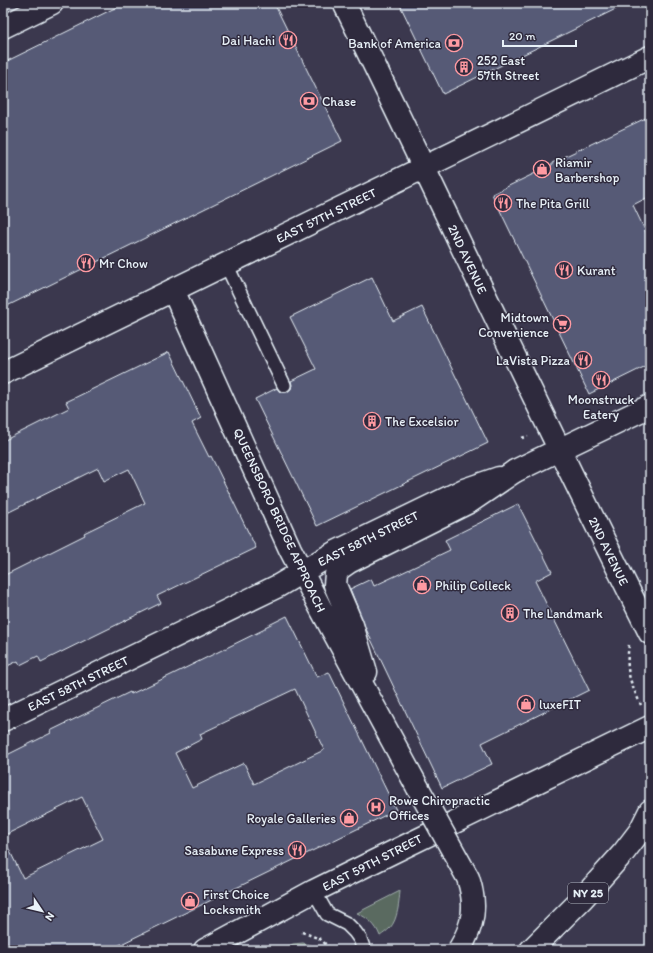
<svg xmlns="http://www.w3.org/2000/svg" width="653" height="953" viewBox="0 0 653 953" font-family="Itim,sans-serif">
<rect width="100%" height="100%" fill="#3b384e"/>
<filter id="ink" filterUnits="userSpaceOnUse"><feTurbulence type="fractalNoise" baseFrequency=".025" numOctaves="2"/><feDisplacementMap in="SourceGraphic" scale="8" xChannelSelector="R" yChannelSelector="G"/><feConvolveMatrix kernelMatrix="1 2 1 2 8 2 1 2 1" color-interpolation-filters="sRGB"/></filter>
<g filter="url(#ink)">
<path fill="#5a6a60" stroke="#a1aeac" d="M400 891C399 902 398 919 390 928 387 931 383 934 380 936 376 925 368 918 357 913Z
M303 943 310 945 318 950H280L293 944Z"/>
<path fill="#565a76" stroke="#e8f1f8" fill-rule="evenodd" d="M125 3H274L342 141 3 308V63Z
M399 3H628L443 94Z
M650 116V196L633 205 650 241V364L589 394 492 194 552 165V163L568 155Z
M372 277 393 321 422 307 488 443 317 526 255 399 277 388 280 392H287L291 389 292 385 291 381 316 369 290 317Z
M169 352 201 418 192 423 209 457 211 456 256 548 157 596 161 603 41 662 38 656 20 665 18 661 3 668V576L85 535 84 533 145 503 129 469 104 481 98 468 3 515V441L69 408 66 402Z
M518 504 552 572 535 581 589 690 482 743 492 764 442 788 366 629 350 589 371 579 374 586 450 550 445 540Z
M287 616 317 677 329 672 396 810 109 950H3V837L23 878 103 839 82 797 3 836V757L51 733 50 731 130 692 131 694 171 675 265 629V627ZM295 689 324 750 254 784 244 763 192 788 175 753 202 739 200 734Z"/>
<g fill="none" stroke-linecap="round" stroke-linejoin="round">
<defs>
<path id="service" d="M226 264 284 385
M314 891 327 914 347 924 355 932 360 939 364 950"/>
<path id="minor" d="M3 27 52 3
M3 720 278 586 334 553 464 490 499 478
M205 950 314 891 391 853 650 727"/>
<path id="secondary" d="M515 471 650 406"/>
<path id="primary" d="M344 3C447 213 545 425 650 633
M3 373 650 57"/>
<path id="trunk" d="M173 290 290 549 320 607 418 788
M366 672 352 625 335 585 336 574 339 569 349 562 471 501 515 471
M531 950 582 899 624 852 640 831 650 811"/>
</defs>
<use href="#service" stroke="#e8f1f8" stroke-width="16"/>
<use href="#minor" stroke="#e8f1f8" stroke-width="25"/>
<use href="#secondary" stroke="#e8f1f8" stroke-width="25"/>
<use href="#primary" stroke="#e8f1f8" stroke-width="25"/>
<use href="#trunk" stroke="#e8f1f8" stroke-width="25"/>
<path stroke="#e8f1f8" stroke-width="2.5" stroke-dasharray="3 3" stroke-linecap="butt" d="M522 438 528 436
M629 645C625 671 630 682 641 705
M647 698 650 696
M302 932 320 939 332 950"/>
<use href="#service" stroke="#2f2a3d" stroke-width="13"/>
<use href="#minor" stroke="#2f2a3d" stroke-width="22"/>
<use href="#secondary" stroke="#2f2a3d" stroke-width="22"/>
<use href="#primary" stroke="#2f2a3d" stroke-width="22"/>
<use href="#trunk" stroke="#2f2a3d" stroke-width="22"/>
<defs>
<path id="trunk-bridge" d="M418 788 468 878C477 905 474 925 459 950"/>
</defs>
<use href="#trunk-bridge" stroke="#e8f1f8" stroke-width="25" stroke-linecap="butt"/>
<use href="#trunk-bridge" stroke="#2f2a3d" stroke-width="22"/>
</g>
</g>
<defs>
<symbol id="restaurant-ring" viewBox="-11 -11 22 22"><circle r="9.5" fill="#2f2a3d" stroke="#ff9aa2" stroke-width="1.5"/><path d="M-5-6h1v4h1v-4h1v4h1v-4h1v5L-1.5 .5V6h-2V.5L-5-1ZM5-6V6H3V1.5H1.5Q1.5-4 5-6Z" fill="#ff9aa2"/></symbol>
<symbol id="bank-ring" viewBox="-11 -11 22 22"><circle r="9.5" fill="#2f2a3d" stroke="#ff9aa2" stroke-width="1.5"/><path d="M-6-4H6V4H-6ZM0-2.3a2.3 2.3 0 1 0 0 4.6a2.3 2.3 0 1 0 0-4.6Z" fill="#ff9aa2"/></symbol>
<symbol id="building-ring" viewBox="-11 -11 22 22"><circle r="9.5" fill="#2f2a3d" stroke="#ff9aa2" stroke-width="1.5"/><path d="M-4-6H4V6H1V3H-1V6H-4ZM-2.5-4.3h1.7v1.8h-1.7ZM.8-4.3h1.7v1.8H.8ZM-2.5-1h1.7V.8h-1.7ZM.8-1h1.7V.8H.8Z" fill="#ff9aa2"/></symbol>
<symbol id="shop-ring" viewBox="-11 -11 22 22"><circle r="9.5" fill="#2f2a3d" stroke="#ff9aa2" stroke-width="1.5"/><path d="M-5-2.5h2.3a2.7 3.5 0 0 1 5.4 0H5L5.5 6h-11ZM-1.5-2.5h3a1.5 2.3 0 0 0-3 0Z" fill="#ff9aa2"/></symbol>
<symbol id="supermarket-ring" viewBox="-11 -11 22 22"><circle r="9.5" fill="#2f2a3d" stroke="#ff9aa2" stroke-width="1.5"/><path d="M-6-5.5h2.5l.6 2H6L4.5 2H-2.5L-4.4-4H-6ZM-1.5 3.2a1.3 1.3 0 1 0 .1 0ZM3 3.2a1.3 1.3 0 1 0 .1 0Z" fill="#ff9aa2"/></symbol>
<symbol id="hospital-ring" viewBox="-11 -11 22 22"><circle r="9.5" fill="#2f2a3d" stroke="#ff9aa2" stroke-width="1.5"/><path d="M-5-5h3v3.5h4V-5h3V5h-3V1.5h-4V5h-3Z" fill="#ff9aa2"/></symbol>
</defs>
<g fill-rule="evenodd">
<use href="#restaurant-ring" x="278" y="30" width="20" height="20"/>
<use href="#bank-ring" x="444" y="33" width="20" height="20"/>
<use href="#building-ring" x="454" y="57" width="20" height="20"/>
<use href="#bank-ring" x="299" y="91" width="20" height="20"/>
<use href="#shop-ring" x="532" y="159" width="20" height="20"/>
<use href="#restaurant-ring" x="493" y="193" width="20" height="20"/>
<use href="#restaurant-ring" x="76" y="253" width="20" height="20"/>
<use href="#restaurant-ring" x="554" y="260" width="20" height="20"/>
<use href="#supermarket-ring" x="552" y="314" width="20" height="20"/>
<use href="#restaurant-ring" x="573" y="350" width="20" height="20"/>
<use href="#restaurant-ring" x="591" y="370" width="20" height="20"/>
<use href="#building-ring" x="362" y="411" width="20" height="20"/>
<use href="#shop-ring" x="412" y="575" width="20" height="20"/>
<use href="#building-ring" x="500" y="603" width="20" height="20"/>
<use href="#shop-ring" x="516" y="694" width="20" height="20"/>
<use href="#hospital-ring" x="366" y="797" width="20" height="20"/>
<use href="#shop-ring" x="339" y="808" width="20" height="20"/>
<use href="#restaurant-ring" x="287" y="840" width="20" height="20"/>
<use href="#shop-ring" x="180" y="891" width="20" height="20"/>
</g>
<g text-anchor="middle" stroke-width="3" stroke-linejoin="round" paint-order="stroke">
<rect fill="#2f2a3d" stroke="#b0b5c0" stroke-width="1" x="568" y="883" width="40" height="20" rx="3"/>
<g font-size="12" font-weight="bold" fill="#e8f1f8">
<text x="588" y="897">NY 25</text>
</g>
<g font-size="13" fill="#e8f1f8" stroke="#2f2a3d" text-anchor="start">
<text x="275" y="45" text-anchor="end">Dai Hachi</text>
<text x="441" y="48" text-anchor="end">Bank of America</text>
<text x="477" y="65">252 East<tspan x="477" dy="15">57th Street</tspan></text>
<text x="322" y="106">Chase</text>
<text x="555" y="167">Riamir<tspan x="555" dy="15">Barbershop</tspan></text>
<text x="516" y="208">The Pita Grill</text>
<text x="99" y="268">Mr Chow</text>
<text x="577" y="275">Kurant</text>
<text x="549" y="322" text-anchor="end">Midtown<tspan x="549" dy="15">Convenience</tspan></text>
<text x="570" y="365" text-anchor="end">LaVista Pizza</text>
<text x="601" y="404" text-anchor="middle">Moonstruck<tspan x="601" dy="15">Eatery</tspan></text>
<text x="385" y="426">The Excelsior</text>
<text x="435" y="590">Philip Colleck</text>
<text x="523" y="618">The Landmark</text>
<text x="539" y="709">luxeFIT</text>
<text x="389" y="805">Rowe Chiropractic<tspan x="389" dy="15">Offices</tspan></text>
<text x="336" y="823" text-anchor="end">Royale Galleries</text>
<text x="284" y="855" text-anchor="end">Sasabune Express</text>
<text x="203" y="899">First Choice<tspan x="203" dy="15">Locksmith</tspan></text>
</g>
<g font-size="13" fill="#e8f1f8" stroke="#2f2a3d">
<text transform="translate(326 215) rotate(-26)" y="5">EAST 57TH STREET</text>
<text transform="translate(468 259) rotate(65)" y="5">2ND AVENUE</text>
<text transform="translate(280 520) rotate(65)" y="5">QUEENSBORO BRIDGE APPROACH</text>
<text transform="translate(368 538) rotate(-26)" y="5">EAST 58TH STREET</text>
<text transform="translate(609 551) rotate(64)" y="5">2ND AVENUE</text>
<text transform="translate(78 683) rotate(-26)" y="5">EAST 58TH STREET</text>
<text transform="translate(372 862) rotate(-27)" y="5">EAST 59TH STREET</text>
</g>
</g>
<rect width="653" height="953" fill="none" stroke="#2f2a3d" stroke-width="16"/>
<rect x="8" y="8" width="637" height="937" fill="none" stroke="#e8f1f8" stroke-width="1.5" filter="url(#ink)"/>
<g transform="translate(42 911) rotate(125)" stroke="#2f2a3d" stroke-width="3" paint-order="stroke">
<path d="M0-3L7 15L0 10L-7 15Z" fill="#e8f1f8"/>
<text y="-6" font-size="11" font-weight="bold" text-anchor="middle" fill="#e8f1f8">N</text>
</g>
<path d="M503 40v6h73v-6" fill="none" stroke="#e8f1f8" stroke-width="2"/>
<text x="509" y="40" font-size="12" fill="#e8f1f8" stroke="#2f2a3d" stroke-width="3" paint-order="stroke">20 m</text>
</svg>
